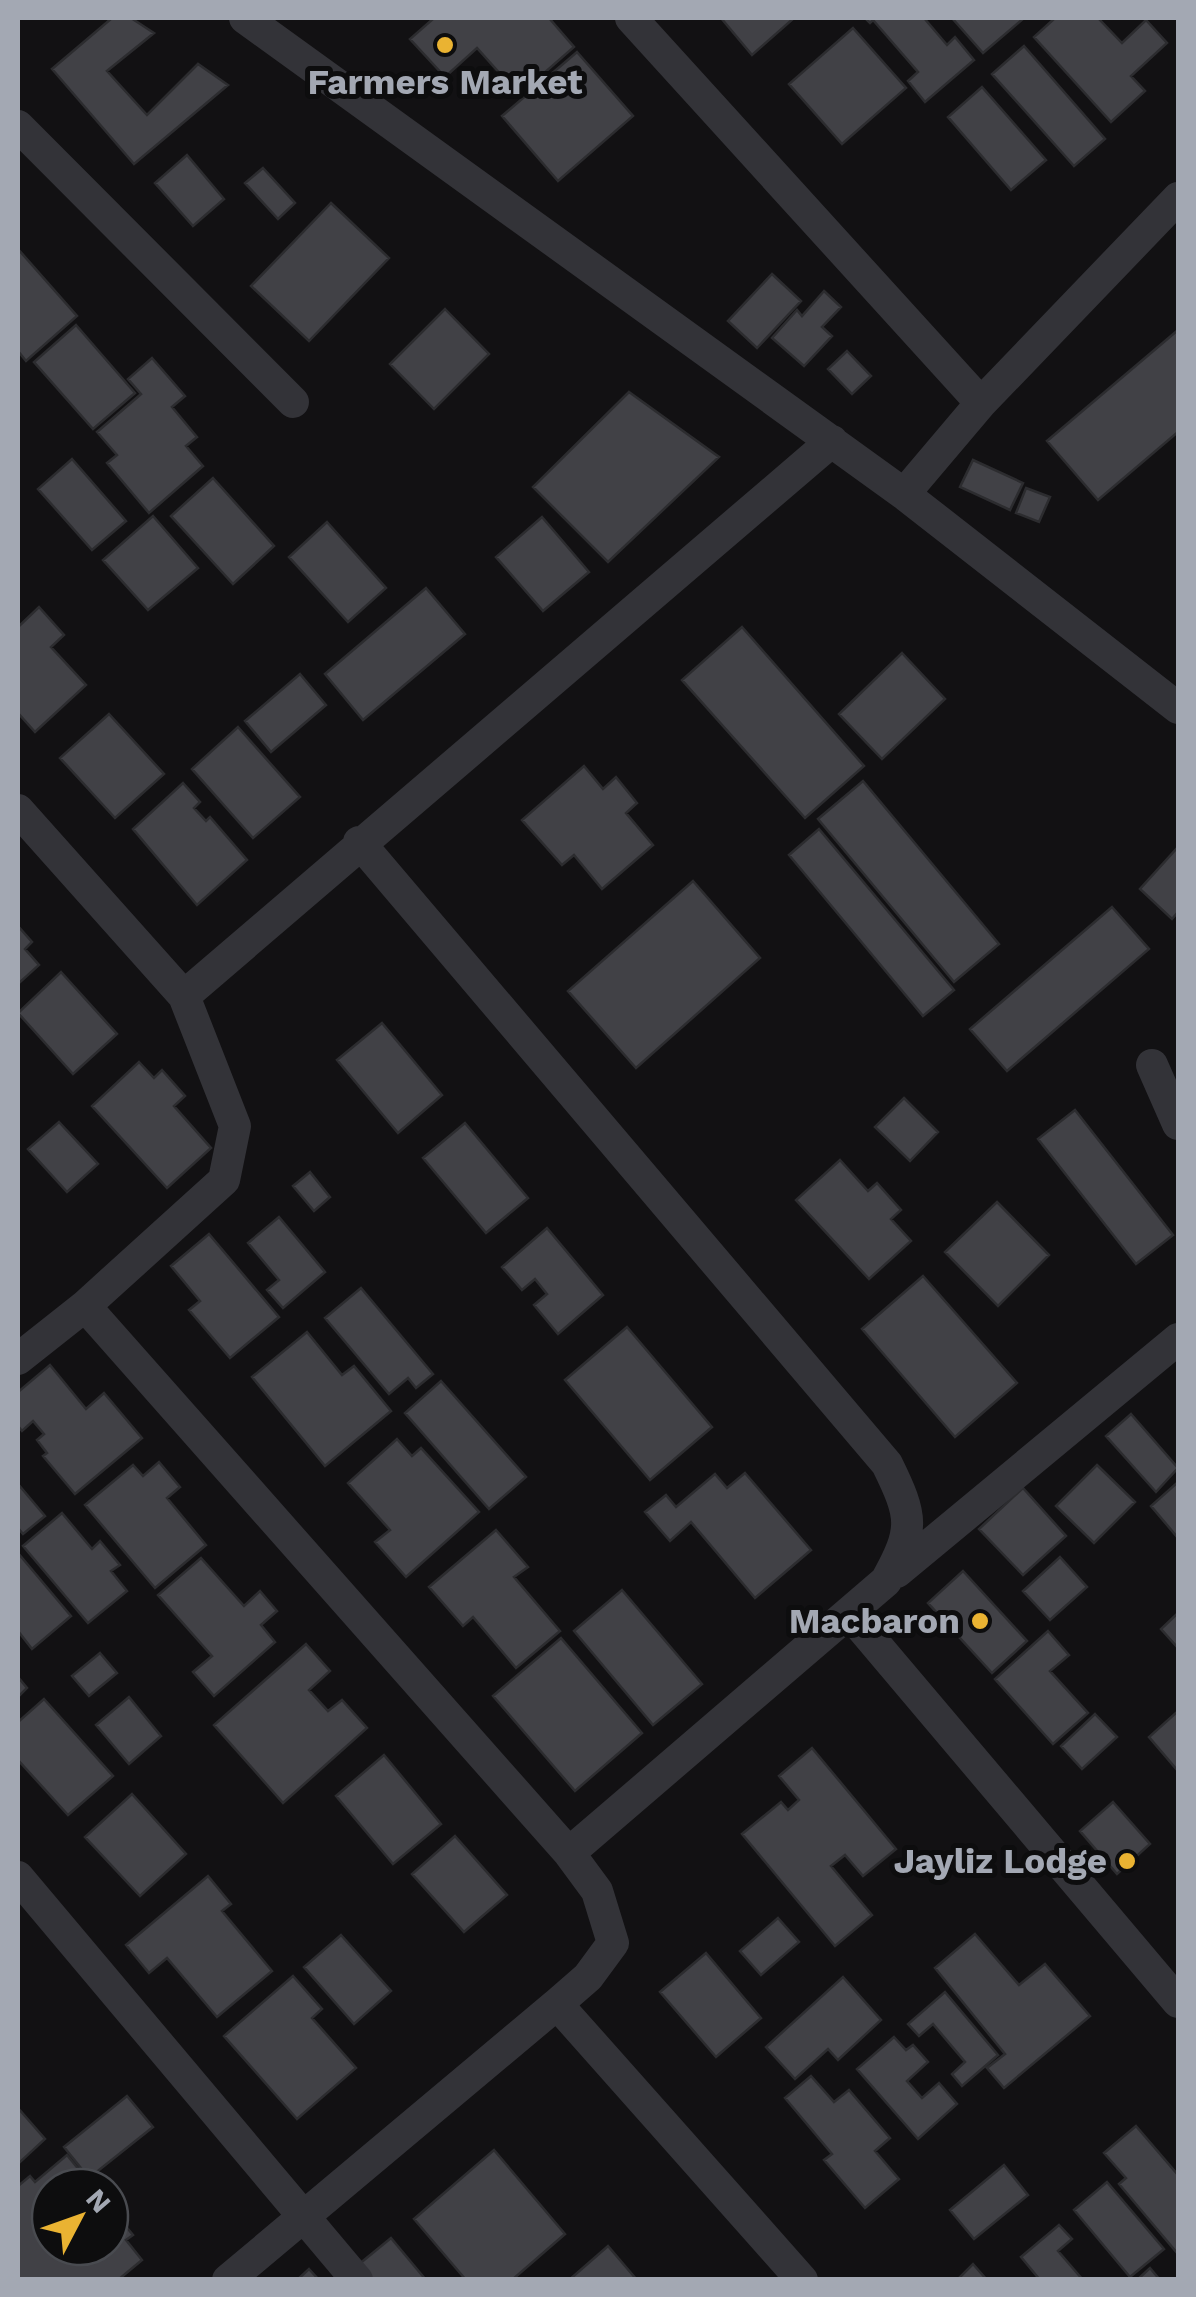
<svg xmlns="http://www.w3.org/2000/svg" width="1196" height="2297" viewBox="0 0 1196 2297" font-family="'Work Sans',sans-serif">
<rect width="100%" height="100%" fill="#121113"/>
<path fill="#414146" stroke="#2c2c2f" stroke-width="2.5" d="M112 18H131L154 33 107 71 147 115 198 64 228 85 134 164 52 69Z
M434 18H549L574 47 519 95 477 48 445 77 410 39Z
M721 18H794L752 55Z
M865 18H924L947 45 955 37 974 60 925 102 908 81 918 72 873 20 870 23Z
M952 18H1024L983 53Z
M1055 18H1098L1122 43 1146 20 1167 43 1131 76 1145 91 1111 122 1034 37Z
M853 28 906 88 842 144 789 84Z
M1024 46 1105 139 1074 166 992 74Z
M577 52 633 116 558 181 502 116Z
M982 87 1046 160 1011 190 948 117Z
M187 155 224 199 193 226 155 183Z
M263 168 295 203 278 219 245 183Z
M331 203 389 258 309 341 251 286Z
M18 249 77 316 26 361 18 351Z
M772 274 801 301 757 348 728 321Z
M824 291 841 307 822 327 832 336 804 366 772 338 797 310 802 316Z
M445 309 489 354 434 409 390 364Z
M76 325 135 393 93 429 34 362Z
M1178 330V432L1098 500 1047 441Z
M847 351 871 376 852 394 828 369Z
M152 358 185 396 172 407 197 437 186 446 203 466 149 513 107 463 117 455 97 432 141 394 128 379Z
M629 392 719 457 608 562 533 487Z
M72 459 126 521 92 550 38 489Z
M973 460 1023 483 1010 510 960 487Z
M213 478 274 546 233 584 171 516Z
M1026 488 1050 497 1039 522 1016 513Z
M153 516 198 568 148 610 103 560Z
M542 517 589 572 543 611 496 557Z
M327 522 386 588 348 622 289 557Z
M426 588 465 634 363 720 325 674Z
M39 607 64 635 51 647 86 685 35 732 18 713V627Z
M742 627 864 766 805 818 682 680Z
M902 653 945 699 882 759 839 714Z
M300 674 326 705 271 752 245 721Z
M109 714 164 774 115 818 60 758Z
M238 727 300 797 253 838 192 769Z
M584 766 603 789 616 777 637 803 626 813 653 845 602 889 574 855 562 865 522 820Z
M863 781 999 944 954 982 818 819Z
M183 783 200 802 194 808 206 821 210 817 247 860 197 905 133 829Z
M819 829 954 990 923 1016 789 855Z
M1178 847V912L1172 919 1140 889Z
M693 881 760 958 636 1068 568 991Z
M1112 907 1149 949 1007 1071 970 1029Z
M18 926 32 942 25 949 39 965 18 984Z
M61 972 117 1034 73 1074 18 1013Z
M382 1023 442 1095 398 1133 337 1060Z
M139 1062 154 1078 162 1070 185 1096 174 1106 211 1148 167 1188 92 1106Z
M904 1098 938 1132 910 1161 875 1127Z
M1075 1110 1173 1235 1136 1264 1038 1139Z
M59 1122 98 1164 67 1192 28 1149Z
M465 1123 528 1198 486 1233 423 1158Z
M840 1160 868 1191 877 1183 901 1210 891 1219 911 1241 869 1279 796 1200Z
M310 1172 330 1197 314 1211 293 1186Z
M997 1202 1049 1255 998 1306 945 1252Z
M279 1217 325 1272 283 1308 267 1290 279 1280 248 1243Z
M547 1228 603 1295 558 1334 534 1305 547 1294 535 1279 522 1290 502 1267Z
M209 1234 279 1317 230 1358 189 1310 200 1301 171 1266Z
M923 1276 1017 1383 955 1437 862 1329Z
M361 1288 433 1374 416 1388 408 1378 389 1394 325 1318Z
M627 1327 712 1427 650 1480 565 1380Z
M307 1332 342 1375 354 1366 391 1411 325 1466 252 1377Z
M50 1365 86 1409 104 1393 142 1438 75 1494 43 1456 47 1453 37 1440 44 1434 33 1421 22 1431 18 1426V1392Z
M441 1381 526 1477 489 1509 405 1413Z
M1131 1414 1178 1468 1156 1492 1106 1436Z
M397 1439 412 1456 421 1448 479 1512 406 1577 375 1542 390 1530 348 1483Z
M159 1462 180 1487 167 1498 206 1545 155 1588 85 1505 133 1465 143 1476Z
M1097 1465 1135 1502 1094 1543 1056 1506Z
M745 1473 811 1550 755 1598 691 1522 670 1541 645 1512 666 1495 676 1507 715 1474 727 1488Z
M1178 1482V1538L1151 1506Z
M18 1484 45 1516 23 1534 18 1528Z
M1023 1488 1066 1536 1023 1575 979 1529Z
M62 1513 92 1549 100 1541 120 1565 111 1571 127 1591 88 1623 23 1546Z
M496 1530 528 1567 514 1577 560 1631 516 1668 473 1617 463 1626 429 1587Z
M18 1553 71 1616 32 1649 18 1631Z
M1060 1557 1087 1587 1050 1620 1023 1591Z
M201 1558 244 1606 260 1591 277 1611 261 1625 275 1642 214 1696 193 1672 212 1656 158 1595Z
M963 1571 1027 1641 992 1673 928 1603Z
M622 1590 702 1684 653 1725 574 1631Z
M1178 1613V1648L1161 1629Z
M1048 1631 1069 1655 1050 1671 1088 1713 1053 1744 995 1679Z
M561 1638 642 1733 575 1791 493 1696Z
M306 1644 330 1671 309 1690 328 1711 342 1700 367 1728 283 1803 214 1725Z
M100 1653 117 1673 89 1696 72 1676Z
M18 1677 27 1688 18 1697Z
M129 1697 161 1736 129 1764 96 1725Z
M44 1699 113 1776 68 1815 18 1760V1722Z
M1178 1711V1771L1149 1737Z
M1095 1714 1117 1737 1082 1769 1061 1746Z
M812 1748 896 1849 863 1876 845 1855 831 1866 872 1915 835 1946 742 1834 781 1802 788 1810 799 1800 779 1776Z
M384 1755 441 1824 393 1864 336 1796Z
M132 1794 186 1854 140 1896 85 1837Z
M1113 1802 1150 1844 1117 1874 1080 1831Z
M455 1836 507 1895 464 1932 412 1874Z
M208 1876 231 1904 222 1911 272 1971 217 2017 167 1958 149 1973 126 1945Z
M778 1918 799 1942 761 1975 740 1951Z
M975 1934 1019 1985 1045 1964 1090 2016 1004 2088 987 2068 1005 2054 935 1968Z
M341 1935 391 1991 354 2024 304 1967Z
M706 1953 761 2018 716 2057 660 1992Z
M293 1976 322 2009 312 2018 356 2068 297 2119 224 2036Z
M843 1977 881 2020 838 2060 828 2049 795 2079 766 2047Z
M945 1992 998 2055 962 2086 952 2074 965 2062 933 2024 919 2036 908 2024Z
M894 2037 906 2050 913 2045 928 2062 907 2081 922 2098 939 2083 957 2104 918 2139 857 2069Z
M811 2076 834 2102 849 2090 890 2138 875 2151 899 2179 865 2208 824 2160 832 2154 785 2098Z
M127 2096 153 2127 89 2178 64 2147Z
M18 2108 45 2139 18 2164Z
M1136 2126 1178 2175V2254L1119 2184 1126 2178 1104 2153Z
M494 2150 565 2234 512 2280H466L414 2219Z
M67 2155 93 2187H50V2247H110V2207L133 2235 126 2240 142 2260 118 2280H18V2186L30 2176 35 2182Z
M1004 2165 1028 2195 974 2239 950 2210Z
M1107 2182 1164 2249 1130 2277 1074 2210Z
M1059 2225 1072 2239 1058 2251 1083 2280H1040L1021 2257Z
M391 2238 426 2280H370L358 2265Z
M608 2246 637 2280H569Z
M973 2264 987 2280H957Z
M1150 2268 1160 2280H1137Z
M309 2269 319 2280H297Z"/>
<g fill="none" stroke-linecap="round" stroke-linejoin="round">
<path stroke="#333338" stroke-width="32" d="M245 18 904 494 1178 708
M631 18 981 403 904 494
M18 126 293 402
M981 403 1178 198
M18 810 184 996 235 1126 224 1180 85 1306 18 1359
M359 842 887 1464C913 1517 915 1529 886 1581L569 1853
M184 996 832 441
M1152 1065 1178 1124
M85 1306 569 1853 597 1891 613 1943 588 1977 557 2004 802 2280
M897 1572 1178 1339
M850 1614 1178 2002
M18 1877 357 2280
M228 2280 557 2004"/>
</g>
<g fill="#eab332" stroke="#0d0d0e" stroke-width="4">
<circle cx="445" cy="45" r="10"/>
<circle cx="980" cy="1621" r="10"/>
<circle cx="1127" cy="1861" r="10"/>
</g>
<g text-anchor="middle" stroke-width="10" stroke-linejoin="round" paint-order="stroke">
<g font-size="35" font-weight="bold" fill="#a3a8b3" stroke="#0d0d0e" text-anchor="end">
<text x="445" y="94" text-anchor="middle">Farmers Market</text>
<text x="960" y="1633">Macbaron</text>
<text x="1107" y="1873">Jayliz Lodge</text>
</g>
</g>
<rect width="1196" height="2297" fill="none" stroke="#a3a8b3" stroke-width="40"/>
<g transform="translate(80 2217) rotate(49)"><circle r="48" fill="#0d0d0e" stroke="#494b50" stroke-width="2.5"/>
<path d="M0-8L18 38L0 25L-18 38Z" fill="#eab332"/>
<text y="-15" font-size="28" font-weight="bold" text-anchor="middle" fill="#a3a8b3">N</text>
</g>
</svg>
